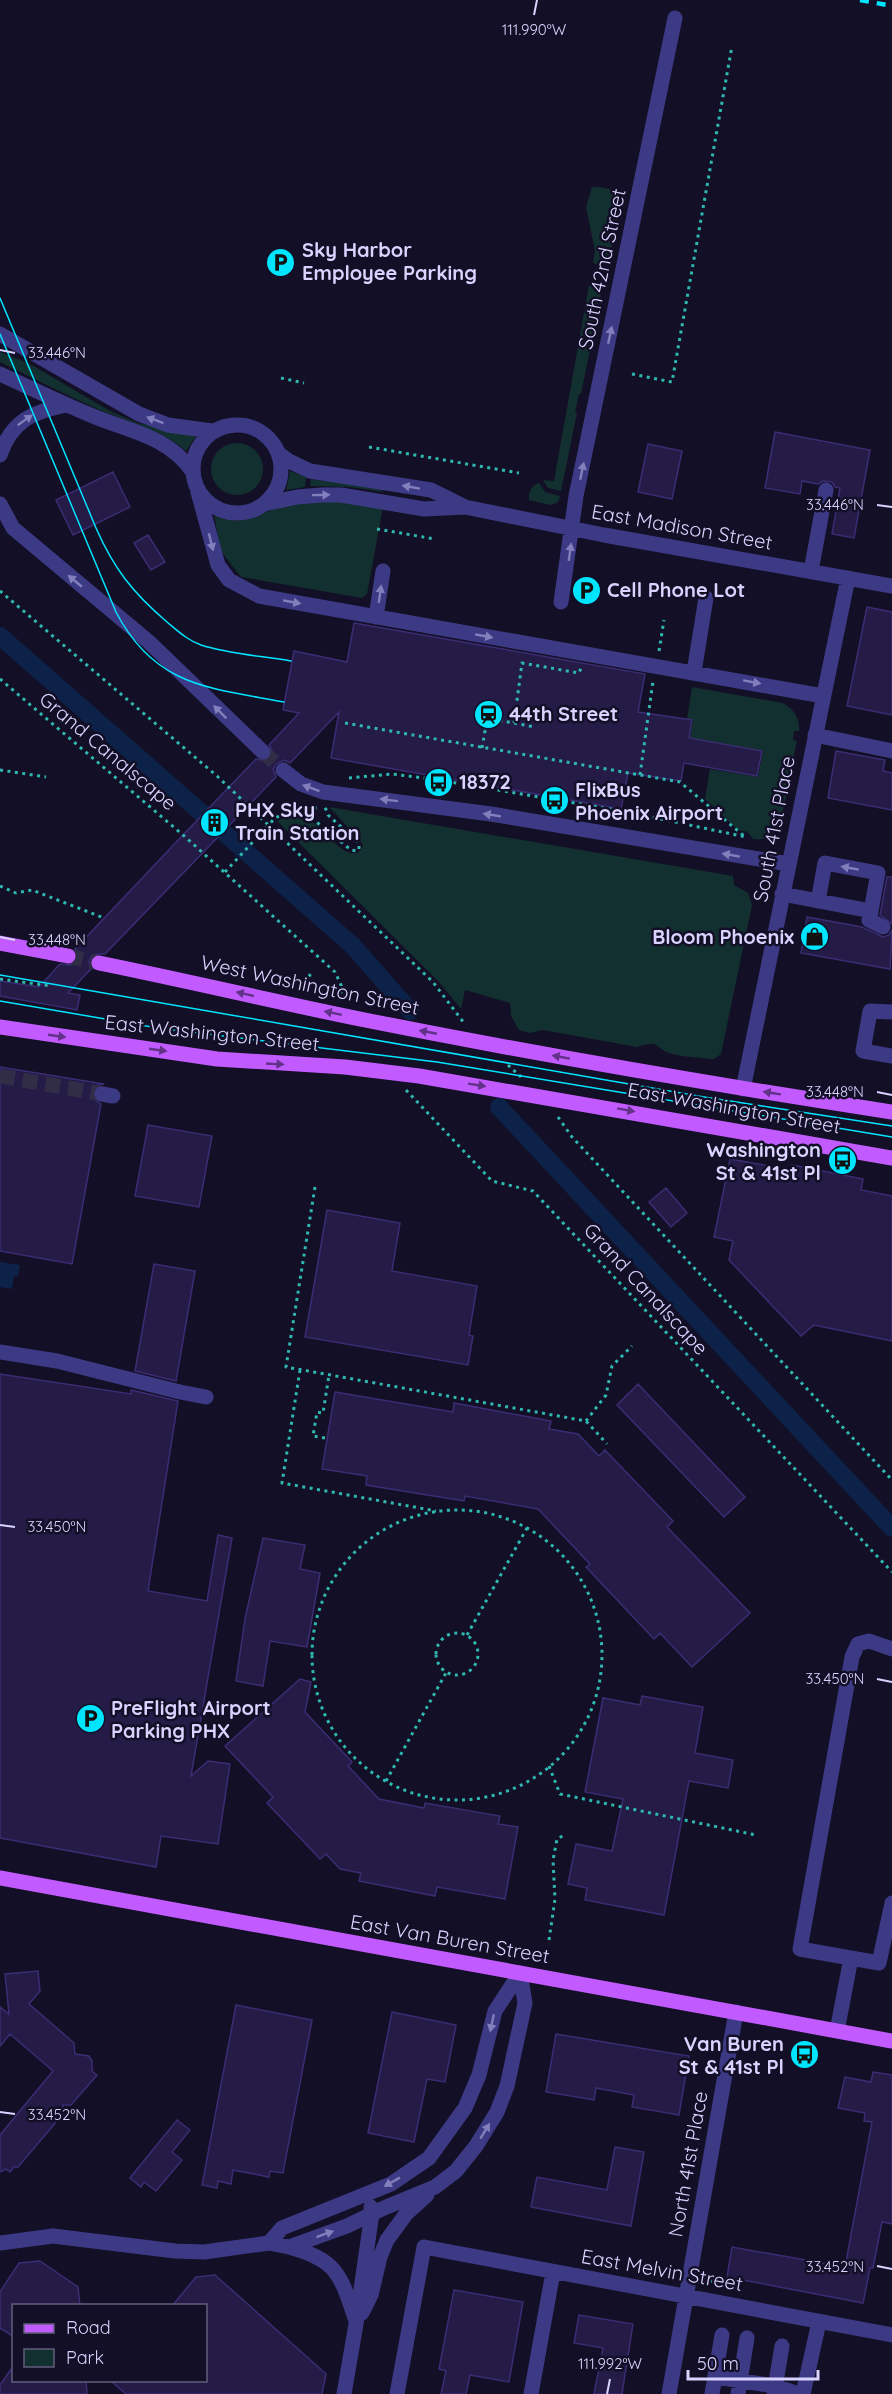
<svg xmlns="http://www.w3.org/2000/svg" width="892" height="2394" viewBox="0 0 892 2394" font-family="Quicksand,sans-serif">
<rect width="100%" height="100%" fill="#130f26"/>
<path fill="#12302f" d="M592 187C605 187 615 188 622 200L609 259 602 265 595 264 593 262 595 251 586 207Z
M589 285 598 289 601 296 581 394H579L575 412 577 413 561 491 548 488 543 480 554 481Z
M0 352 30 364 110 411 138 423 196 436 186 451C162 430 129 422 100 410 66 395 33 378 0 362Z
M211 469a26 26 0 1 1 52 0a26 26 0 1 1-52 0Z
M290 471 306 477 305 487 286 490Z
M311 479 377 488 384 492 349 487 310 486Z
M539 483 545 492 560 496 558 502 551 505 529 500C528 492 532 485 539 483Z
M328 500 383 507 367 594 362 598 241 577 220 550 214 515 239 521 293 503Z
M692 687 783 703C794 709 800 718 799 731H794L793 740 797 741C792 760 785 819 774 832 769 839 761 840 753 839L748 832 738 830 705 799 710 769 758 777 763 751 690 738 693 720 687 719Z
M329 807 733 876 734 885 748 893 752 905 721 1054 714 1059H709C697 1057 680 1057 669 1053 652 1045 660 1040 637 1047L543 1030 530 1033 519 1030 511 1016 510 1003 465 990 461 1009 439 982 277 821C285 817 297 815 306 818 321 823 349 870 363 847L361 841Z"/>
<path fill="#0c2248" d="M0 1262 20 1265 18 1276H14L12 1289 0 1287Z"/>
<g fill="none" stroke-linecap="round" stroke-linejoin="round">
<path stroke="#0c2248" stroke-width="18" d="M0 636 353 946 410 1011
M499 1107 892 1528"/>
</g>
<path fill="#241b47" stroke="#3b2d73" stroke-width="1.5" d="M775 432 870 450 854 538 832 534 840 488 835 487 832 482 823 481 818 484 802 481 800 494 765 488Z
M648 444 682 451 672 499 638 492Z
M113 472 130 507 73 535 56 500Z
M148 535 165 562 151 570 134 543Z
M867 607 892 612V715L847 706Z
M354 623 645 674 638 712 692 720 689 738 762 751 757 776 684 763 681 781 628 773 621 809 331 758 339 712 290 763 284 760 276 764 273 769 276 777 105 954H97L91 957 89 962 91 969 68 993 80 995 77 1010 0 996V981L39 987 60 964 71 965 75 963 78 957 75 949 183 835 256 759 265 761 270 758 272 750 269 745 299 713 283 710 294 651 347 662Z
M836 751 885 760 883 771 892 773V810L828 798Z
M887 877H892V924L880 915Z
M807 917 862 927 883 937 889 935 892 930 890 969 801 953Z
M0 1067 104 1084 98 1085 93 1092V1098L101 1104 72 1264 0 1251Z
M148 1125 212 1136 199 1207 135 1196Z
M730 1159 792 1170V1165L863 1179 861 1190 892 1196V1341L814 1325 801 1336 729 1260 733 1241 714 1237Z
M666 1188 687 1213 671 1227 649 1202Z
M327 1210 400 1223 392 1271 477 1286 469 1335 473 1336 468 1365 305 1337Z
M154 1264 195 1271 176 1381 135 1371Z
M0 1374 131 1394V1390L178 1401 148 1591 207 1601 218 1535 232 1538 191 1776 208 1761 230 1764 218 1844 161 1836 156 1867 0 1838Z
M638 1384 745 1497 724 1517 617 1405Z
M335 1392 453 1412 454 1403 551 1421 549 1429 578 1434 599 1456 605 1450 673 1521 667 1527 750 1613 692 1667 660 1633 654 1639 586 1567 590 1564 538 1509 465 1496 464 1501 366 1485 367 1476 322 1469Z
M263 1538 305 1545 300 1569 320 1573 307 1647 270 1641 263 1686 236 1681 245 1619Z
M300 1679 311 1682 305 1712 352 1762 348 1766 379 1799 424 1808 425 1803 500 1816 498 1824 518 1827 505 1899 437 1887 435 1896 359 1881 361 1873 340 1869 326 1854 320 1859 267 1803 273 1797 225 1746Z
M642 1696 703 1707 695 1753 733 1760 728 1788 689 1781 664 1915 585 1900 587 1888 568 1884 576 1844 612 1851 623 1799 585 1792 603 1698 640 1705Z
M38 1971 40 1991 29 2004 74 2043 75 2054 89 2056 92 2061V2071L97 2075 71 2105H63V2114L18 2167H14L10 2172 6 2169 0 2172V2135L53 2071 10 2034 0 2046V2007L9 2014 5 1974Z
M236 2005 312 2020 283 2173 270 2171 269 2177 233 2170 231 2184 218 2181 217 2188 202 2185Z
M392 2012 456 2025 445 2082 427 2079 414 2142 368 2133Z
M556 2034 689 2056 679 2115 632 2107 634 2095 596 2088 594 2100 546 2092Z
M873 2072 892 2075V2224L882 2222 873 2268H870L863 2303 727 2277 732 2247 845 2267 872 2122 864 2121 865 2113 838 2108 845 2077 871 2082Z
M177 2120 190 2130 172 2152 182 2160 156 2191 144 2182 141 2187 130 2178Z
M615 2147 644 2152 631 2226 531 2207 537 2177 607 2190Z
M40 2261 78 2287 80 2306H14V2337L0 2328V2292L19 2263Z
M215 2275 326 2374 322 2394H126L110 2380H206V2306H172L196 2277Z
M454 2290 523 2302 509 2382 470 2375 466 2394H441L446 2371 439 2369Z
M579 2315 633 2324 622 2394H594L603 2348 574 2343Z
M14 2365V2380H86L87 2394H0V2385Z"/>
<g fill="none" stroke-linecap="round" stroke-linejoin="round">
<path stroke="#312d47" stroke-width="15" stroke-dasharray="15 8" stroke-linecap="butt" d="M263 752 283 770
M0 1076 102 1094"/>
<path stroke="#312d47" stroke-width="15" stroke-dasharray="15 8" stroke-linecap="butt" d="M68 956 99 963"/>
<path stroke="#2fb8b0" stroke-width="3" stroke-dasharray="3 4.5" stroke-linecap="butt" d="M632 374 672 382 732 46
M281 378 304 383
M369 447 519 473
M377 529 435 539
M0 591 217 776 433 982 464 1023
M659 651 664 620
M0 679 183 835 335 972 341 985V998
M492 719 535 727
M345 723 680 782 744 836
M514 723 522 663 579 673 581 668
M482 748 488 714
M0 770 46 777
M640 775 653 681
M349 778 392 774 432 779 628 812 746 837
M304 814 306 808H317
M225 872 275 818 286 813 299 812 309 816 351 850 357 851 359 849V843L328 815 325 807
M0 886 16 893 32 890 104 918
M309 974 318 990 323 994
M0 979 52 986
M508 1065 521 1077
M406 1090 492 1181 533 1191 892 1572
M558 1117 572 1137 892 1480
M315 1187 286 1367 586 1421 607 1444
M300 1370 282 1483 436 1511
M586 1421 606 1395 612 1366 632 1346
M325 1438 313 1436 317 1412 323 1413 329 1375
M312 1655a145 145 0 1 1 290 0a145 145 0 1 1-290 0Z
M436 1654a21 21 0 1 1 42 0a21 21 0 1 1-42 0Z
M467 1635 527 1528
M549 1766 560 1794 756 1835
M386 1781 447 1671
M549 1940 555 1899 553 1860 557 1839 564 1835
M706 2275 707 2278 716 2284"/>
<path stroke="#3d3a85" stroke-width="15" d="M0 334 139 414 168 425 212 431
M0 374C31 388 61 403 93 416 128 431 168 436 192 471
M193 469a44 44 0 1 1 88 0a44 44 0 1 1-88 0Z
M278 453 289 461 310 471 431 490 463 506
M0 455C12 420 33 412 66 405
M198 492 218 565 229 580 259 596 823 696
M0 504 13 528 149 642 263 752
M264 504 297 497 321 495H341L424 509 465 507 604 535 892 586
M811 571 826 490
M561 602 576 496 675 18
M376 617 383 571
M694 672 706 598
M815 735 892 751
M283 770 301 784 323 792 491 814 789 864
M782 894 871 911 878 873 825 863 818 901
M871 911 869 920 883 927
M892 1012 870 1011 863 1051 892 1056
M743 1089 848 578
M102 1094 113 1096
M0 1352 57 1361 180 1392 206 1397
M892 1649 869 1641 858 1644 852 1657 800 1949 879 1963 892 1903
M837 2031 851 1958
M0 2243 53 2236 175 2251 204 2252 269 2243 289 2247 347 2226 384 2208 435 2187 456 2171 476 2146 497 2112 507 2086 525 2003 520 1973
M269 2243 282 2228 391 2184 429 2158 465 2108 479 2075 495 2011 520 1973
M289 2247C337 2260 340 2274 355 2318
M362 2313 371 2295 380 2257 387 2240 406 2214 427 2195
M716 2377 775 2386 799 2394
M344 2394 356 2324 372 2213 371 2207
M397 2394 424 2247 892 2335
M531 2394 553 2272
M669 2394 736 2012
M712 2394 722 2335
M738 2394 747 2338
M774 2394 782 2346
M803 2394 819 2322"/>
<path stroke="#c25bff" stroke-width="15" d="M0 943 68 956
M99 963C188 981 276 1002 365 1020 540 1055 716 1085 892 1112
M0 1027 217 1059 345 1067 419 1076 892 1158
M0 1878 892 2041"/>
<path stroke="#00e5ff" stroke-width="1.5" d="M0 298 96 528C114 569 133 593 167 622 178 631 187 640 201 645 229 654 262 656 291 661
M0 334 116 612C155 687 210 688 284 702
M0 975 704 1097 892 1126
M0 1001 158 1028 437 1062 892 1137"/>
<path stroke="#00e5ff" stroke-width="4.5" stroke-dasharray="9 8" stroke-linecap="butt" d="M860 0 892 6"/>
</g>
<defs><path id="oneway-solid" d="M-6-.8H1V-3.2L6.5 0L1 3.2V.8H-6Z" transform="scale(1.5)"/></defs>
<g fill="#837fbc">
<use href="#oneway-solid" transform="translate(610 335) rotate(-78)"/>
<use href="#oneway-solid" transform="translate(25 420) rotate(-35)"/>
<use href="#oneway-solid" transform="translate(155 420) rotate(-160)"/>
<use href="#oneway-solid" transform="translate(582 471) rotate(-78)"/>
<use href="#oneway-solid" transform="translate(411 487) rotate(-170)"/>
<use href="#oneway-solid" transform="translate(321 495) rotate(-1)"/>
<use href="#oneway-solid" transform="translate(211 542) rotate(76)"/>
<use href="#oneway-solid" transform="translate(570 552) rotate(-82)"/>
<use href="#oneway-solid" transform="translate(75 581) rotate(-140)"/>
<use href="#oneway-solid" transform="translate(380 594) rotate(-82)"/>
<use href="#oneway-solid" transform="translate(292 602) rotate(10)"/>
<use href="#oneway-solid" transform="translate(484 636) rotate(10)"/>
<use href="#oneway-solid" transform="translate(752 682) rotate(10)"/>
<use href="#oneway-solid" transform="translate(220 712) rotate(-135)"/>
<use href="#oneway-solid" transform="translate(311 788) rotate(-160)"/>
<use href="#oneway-solid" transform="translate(389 800) rotate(-173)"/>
<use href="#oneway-solid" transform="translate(492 815) rotate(-171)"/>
<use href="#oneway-solid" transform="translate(731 855) rotate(-170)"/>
<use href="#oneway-solid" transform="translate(850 868) rotate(-170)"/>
<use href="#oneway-solid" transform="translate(492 2023) rotate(102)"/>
<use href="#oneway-solid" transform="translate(485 2131) rotate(-59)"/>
<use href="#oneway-solid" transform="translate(392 2182) rotate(151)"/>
<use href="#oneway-solid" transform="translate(325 2234) rotate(-20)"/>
</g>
<g fill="#623188">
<use href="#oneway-solid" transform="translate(245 994) rotate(-167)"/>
<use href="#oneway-solid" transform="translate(333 1013) rotate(-168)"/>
<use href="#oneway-solid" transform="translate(428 1032) rotate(-169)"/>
<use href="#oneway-solid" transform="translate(57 1036) rotate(8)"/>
<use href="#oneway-solid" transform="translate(158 1050) rotate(8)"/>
<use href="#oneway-solid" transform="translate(561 1057) rotate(-170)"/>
<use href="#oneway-solid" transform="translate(275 1064) rotate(3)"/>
<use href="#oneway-solid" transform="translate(477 1085) rotate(9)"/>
<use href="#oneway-solid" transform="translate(772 1093) rotate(-171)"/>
<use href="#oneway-solid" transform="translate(626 1110) rotate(10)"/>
</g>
<path fill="none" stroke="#d9d4ff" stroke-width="2" d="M534 15 537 0M0 350 15 353M877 505 892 507M0 937 15 940M877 1092 892 1095M0 1525 15 1527M877 1679 892 1682M0 2112 15 2114M877 2266 892 2269M607 2394 610 2379"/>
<defs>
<symbol id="parking-disc" viewBox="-11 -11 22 22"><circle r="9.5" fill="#00e5ff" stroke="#130f26"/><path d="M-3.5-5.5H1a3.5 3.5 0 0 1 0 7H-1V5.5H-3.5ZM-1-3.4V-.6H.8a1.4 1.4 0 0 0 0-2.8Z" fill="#111"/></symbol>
<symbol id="station-disc" viewBox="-11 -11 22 22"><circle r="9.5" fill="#00e5ff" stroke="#130f26"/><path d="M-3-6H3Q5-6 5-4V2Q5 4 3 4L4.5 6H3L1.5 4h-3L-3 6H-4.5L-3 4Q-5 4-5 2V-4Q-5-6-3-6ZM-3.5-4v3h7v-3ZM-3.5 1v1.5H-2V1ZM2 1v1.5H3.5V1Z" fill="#111"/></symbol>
<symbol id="bus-disc" viewBox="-11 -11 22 22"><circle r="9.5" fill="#00e5ff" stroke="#130f26"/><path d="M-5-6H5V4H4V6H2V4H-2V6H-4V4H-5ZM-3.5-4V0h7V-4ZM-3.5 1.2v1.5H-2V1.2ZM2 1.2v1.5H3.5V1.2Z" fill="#111"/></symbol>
<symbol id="building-disc" viewBox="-11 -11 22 22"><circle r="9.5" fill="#00e5ff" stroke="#130f26"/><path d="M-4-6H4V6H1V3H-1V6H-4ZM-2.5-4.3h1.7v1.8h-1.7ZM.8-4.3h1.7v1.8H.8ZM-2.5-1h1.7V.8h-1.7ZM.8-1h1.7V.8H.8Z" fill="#111"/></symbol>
<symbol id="shop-disc" viewBox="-11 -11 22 22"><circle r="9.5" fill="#00e5ff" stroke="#130f26"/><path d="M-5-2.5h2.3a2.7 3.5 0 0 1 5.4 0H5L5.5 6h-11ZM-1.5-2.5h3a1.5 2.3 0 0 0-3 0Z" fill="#111"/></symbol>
</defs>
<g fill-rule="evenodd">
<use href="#parking-disc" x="264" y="246" width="33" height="33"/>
<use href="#parking-disc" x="570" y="574" width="33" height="33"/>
<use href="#station-disc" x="472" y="698" width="33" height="33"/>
<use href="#bus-disc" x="422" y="766" width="33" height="33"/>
<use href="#bus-disc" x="538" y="784" width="33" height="33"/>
<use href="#building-disc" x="198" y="806" width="33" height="33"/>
<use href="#shop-disc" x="798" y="920" width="33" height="33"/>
<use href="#bus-disc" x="826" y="1144" width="33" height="33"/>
<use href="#parking-disc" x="74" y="1702" width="33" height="33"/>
<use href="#bus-disc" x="788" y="2038" width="33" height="33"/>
</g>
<g text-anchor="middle" stroke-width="5" stroke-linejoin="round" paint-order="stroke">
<g font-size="20" font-weight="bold" fill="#d9d4ff" stroke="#130f26" text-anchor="start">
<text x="302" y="257">Sky Harbor<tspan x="302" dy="23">Employee Parking</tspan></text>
<text x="607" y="597">Cell Phone Lot</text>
<text x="509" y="721">44th Street</text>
<text x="459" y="789">18372</text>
<text x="575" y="797">FlixBus<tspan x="575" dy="23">Phoenix Airport</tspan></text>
<text x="235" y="817">PHX Sky<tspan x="235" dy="23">Train Station</tspan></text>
<text x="794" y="944" text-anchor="end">Bloom Phoenix</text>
<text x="821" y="1157" text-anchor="end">Washington<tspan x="821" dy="23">St &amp; 41st Pl</tspan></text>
<text x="111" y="1715">PreFlight Airport<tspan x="111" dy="23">Parking PHX</tspan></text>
<text x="784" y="2051" text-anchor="end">Van Buren<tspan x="784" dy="23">St &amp; 41st Pl</tspan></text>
</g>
<g font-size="20" fill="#d9d4ff" stroke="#130f26">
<text transform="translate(602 269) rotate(-78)" y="7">South 42nd Street</text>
<text transform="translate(682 527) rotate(10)" y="7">East Madison Street</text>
<text transform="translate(108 751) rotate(40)" y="7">Grand Canalscape</text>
<text transform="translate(774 829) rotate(-79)" y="7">South 41st Place</text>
<text transform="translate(310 985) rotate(12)" y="7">West Washington Street</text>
<text transform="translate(212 1033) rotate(6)" y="7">East Washington Street</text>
<text transform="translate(734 1108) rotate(10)" y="7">East Washington Street</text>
<text transform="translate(646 1289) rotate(47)" y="7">Grand Canalscape</text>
<text transform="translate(450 1939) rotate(10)" y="7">East Van Buren Street</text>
<text transform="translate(688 2164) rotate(-80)" y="7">North 41st Place</text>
<text transform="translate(662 2270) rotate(10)" y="7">East Melvin Street</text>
</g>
</g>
<g font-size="15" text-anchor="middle" fill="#d9d4ff" stroke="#130f26" stroke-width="5" stroke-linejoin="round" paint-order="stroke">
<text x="534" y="35">111.990°W</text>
<text x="57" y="358">33.446°N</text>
<text x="835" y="510">33.446°N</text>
<text x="57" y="945">33.448°N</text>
<text x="835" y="1097">33.448°N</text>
<text x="57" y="1532">33.450°N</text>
<text x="835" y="1684">33.450°N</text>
<text x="57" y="2120">33.452°N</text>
<text x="835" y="2272">33.452°N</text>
<text x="610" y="2369">111.992°W</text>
</g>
<rect x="12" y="2304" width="195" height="78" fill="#130f26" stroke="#625e7d" stroke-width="1.5"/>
<rect x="24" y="2324" width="30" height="9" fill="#c25bff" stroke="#625e7d" stroke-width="1.5"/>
<text x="66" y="2334" font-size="18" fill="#d9d4ff">Road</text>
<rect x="24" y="2349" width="30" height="18" fill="#12302f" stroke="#625e7d" stroke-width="1.5"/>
<text x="66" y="2364" font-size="18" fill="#d9d4ff">Park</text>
<path d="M688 2370v9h130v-9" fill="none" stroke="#d9d4ff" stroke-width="3"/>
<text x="697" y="2370" font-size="18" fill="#d9d4ff" stroke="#130f26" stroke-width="4.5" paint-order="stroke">50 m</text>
</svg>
